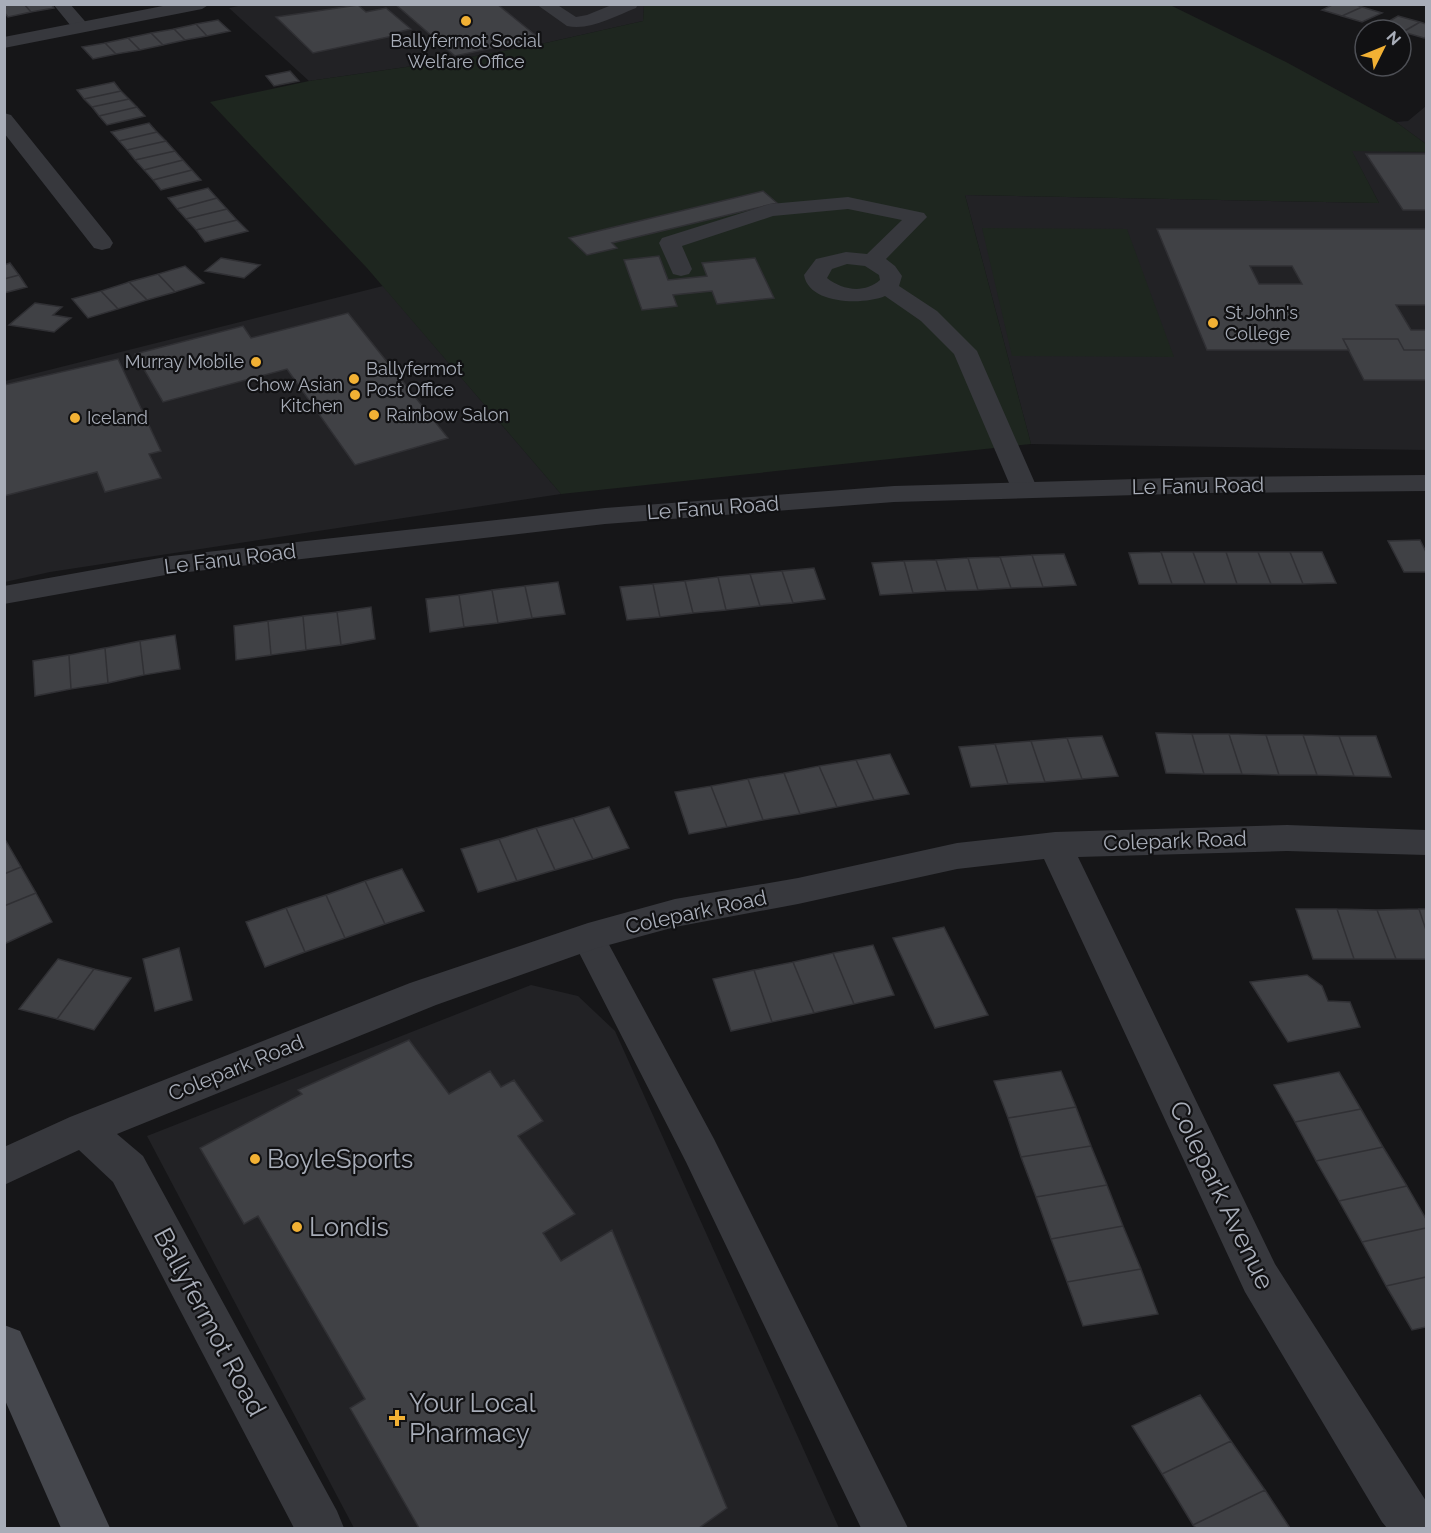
<svg xmlns="http://www.w3.org/2000/svg" width="1431" height="1533" viewBox="0 0 1431 1533" font-family="Raleway,sans-serif">
<rect width="100%" height="100%" fill="#161618"/>
<path fill="#222225" d="M247 4 651 5 644 6 643 21 541 44 448 61 309 81 229 8Z
M1426 106V144L1396 122 1408 121Z
M1351 150 1426 152V450L1031 444 965 195 1379 203Z
M383 286 561 494 50 572 5 582V381Z
M531 985 578 996 615 1031 839 1528H354L147 1136Z"/>
<path fill="#1e261f" d="M1168 4 1286 62 1396 122 1426 144V152L1352 151 1379 203 965 195 1031 444 561 494 367 268 210 102 309 81 448 61 541 44 643 21 644 6 651 5Z
M982 228 1127 229 1174 357 1012 356Z"/>
<path fill="#404145" stroke="#303034" stroke-width="1.5" fill-rule="evenodd" d="M24 4 31 12 8 17 4 12V5Z
M24 4H51L54 8 31 12Z
M395 4H497L539 38 455 56Z
M1334 4H1354L1362 7 1342 16 1322 10Z
M358 5 366 12 386 8 411 29 390 34 393 36 313 53 276 17Z
M1362 7 1382 13 1362 22 1342 16Z
M1398 16 1420 22 1401 33V30H1373Z
M218 20 230 31 207 36 196 24Z
M1420 22 1426 24V37L1424 38 1403 32Z
M196 24 207 36 185 40 174 29Z
M174 29 185 40 163 45 151 33Z
M151 33 163 45 140 50 128 38Z
M128 38 140 50 116 54 105 43Z
M105 43 116 54 93 59 82 47Z
M290 71 299 81 274 86 266 76Z
M114 82 121 91 84 99 77 90Z
M121 91 129 99 92 107 84 99Z
M129 99 137 107 99 116 92 107Z
M137 107 145 116 107 125 99 116Z
M149 123 157 132 119 141 111 132Z
M157 132 166 141 127 150 119 141Z
M166 141 175 151 135 160 127 150Z
M175 151 183 160 144 170 135 160Z
M1366 154H1426V210H1403Z
M183 160 192 170 153 180 144 170Z
M192 170 201 180 161 190 153 180Z
M208 188 217 198 177 209 168 198Z
M763 191 777 203 612 243 617 248 587 255 569 238Z
M217 198 227 209 186 219 177 209Z
M227 209 237 220 196 230 186 219Z
M237 220 248 231 205 242 196 230Z
M1157 229H1426V305H1396L1411 330H1426V350H1404L1398 339H1343L1349 350H1207ZM1250 266H1292L1302 284H1259Z
M659 256 668 280 707 276 702 263 755 258 774 298 717 304 712 291 673 295 677 306 642 310 624 260Z
M221 258 260 265 244 278 205 271Z
M10 263 19 275 4 279V265Z
M185 266 204 283 175 292 158 274Z
M158 274 175 292 147 300 129 282Z
M19 275 27 287 4 293V279Z
M129 282 147 300 118 309 101 291Z
M101 291 118 309 88 318 72 299Z
M35 303 62 307 53 315 71 318 54 332 9 325Z
M348 313 448 438 355 465 287 369 163 402 135 354 243 326 251 338Z
M1343 339H1398L1404 350H1426V380H1364Z
M118 359 161 451 149 454 161 478 105 492 97 472 4 496V385Z
M1420 540 1426 552V572H1404L1388 541Z
M1161 552H1193L1205 584H1172Z
M1161 552 1172 584H1139L1129 553Z
M1193 552H1226L1237 584H1205Z
M1226 552H1258L1271 584H1237Z
M1258 552H1290L1303 584H1271Z
M1290 552H1322L1336 583 1303 584Z
M1064 554 1076 585 1043 587 1032 555Z
M1032 555 1043 587 1011 588 1000 557Z
M1000 557 1011 588 978 590 968 558Z
M968 558 978 590 946 591 936 560Z
M936 560 946 591 913 593 904 561Z
M904 561 913 593 880 595 872 563Z
M814 568 825 599 793 603 782 571Z
M782 571 793 603 760 606 750 574Z
M750 574 760 606 726 610 718 577Z
M718 577 726 610 693 613 685 581Z
M685 581 693 613 660 617 653 584Z
M558 582 565 614 532 618 525 586Z
M653 584 660 617 627 620 620 587Z
M525 586 532 618 498 623 492 590Z
M492 590 498 623 464 627 459 595Z
M459 595 464 627 430 632 426 599Z
M371 607 375 639 341 645 337 612Z
M337 612 341 645 306 650 303 616Z
M303 616 306 650 271 655 268 621Z
M268 621 271 655 236 660 234 626Z
M175 635 180 669 144 675 140 641Z
M140 641 144 675 108 683 105 648Z
M105 648 108 683 71 689 69 655Z
M69 655 71 689 35 696 33 661Z
M1156 733 1192 734 1204 774 1166 773Z
M1192 734H1229L1242 774H1204Z
M1229 734 1266 735 1279 775 1242 774Z
M1266 735H1303L1317 775H1279Z
M1303 735 1339 736 1354 776 1317 775Z
M1102 736 1118 776 1082 779 1067 738Z
M1339 736H1376L1391 777 1354 776Z
M1067 738 1082 779 1045 782 1031 741Z
M1031 741 1045 782 1008 784 995 744Z
M995 744 1008 784 971 787 959 747Z
M890 754 909 794 874 800 856 760Z
M856 760 874 800 837 807 819 766Z
M819 766 837 807 800 814 784 773Z
M784 773 800 814 763 820 748 779Z
M748 779 763 820 727 827 711 786Z
M711 786 727 827 689 834 675 792Z
M609 807 629 848 593 859 573 818Z
M573 818 593 859 555 870 536 828Z
M536 828 555 870 517 881 499 839Z
M499 839 517 881 478 892 461 849Z
M6 841 21 867 4 874V842Z
M21 867 36 893 4 906V874Z
M402 869 424 911 385 924 365 881Z
M365 881 385 924 345 938 326 895Z
M36 893 52 922 4 944V906Z
M326 895 345 938 305 952 286 908Z
M286 908 305 952 265 967 246 922Z
M1296 909H1337L1354 959H1313Z
M1337 909 1377 910 1396 959H1354Z
M1419 909 1426 930V959H1396L1377 910Z
M1419 909H1426V930Z
M944 927 988 1015 935 1028 893 938Z
M873 945 894 995 854 1004 833 953Z
M179 948 192 1000 155 1011 143 959Z
M833 953 854 1004 814 1013 793 962Z
M58 959 94 969 57 1019 19 1009Z
M793 962 814 1013 772 1022 754 970Z
M94 969 131 978 94 1030 57 1019Z
M754 970 772 1022 731 1031 713 979Z
M1307 975 1322 986 1328 1001 1350 1002 1360 1027 1288 1042 1250 982Z
M409 1040 449 1094 490 1071 501 1087 514 1080 543 1121 518 1136 575 1214 543 1233 561 1261 612 1230 727 1508 699 1528H419L350 1408 365 1399 258 1216 244 1224 200 1148 302 1094 298 1090Z
M1061 1071 1076 1107 1008 1118 994 1081Z
M1339 1072 1361 1109 1295 1122 1274 1085Z
M1076 1107 1091 1146 1021 1157 1008 1118Z
M1361 1109 1383 1147 1316 1161 1295 1122Z
M1091 1146 1107 1185 1036 1197 1021 1157Z
M1383 1147 1407 1186 1339 1201 1316 1161Z
M1107 1185 1123 1226 1051 1239 1036 1197Z
M1407 1186 1426 1219V1228L1362 1242 1339 1201Z
M1123 1226 1141 1269 1067 1282 1051 1239Z
M1426 1228V1277L1386 1286 1362 1242Z
M1141 1269 1158 1314 1083 1326 1067 1282Z
M1426 1277V1327L1412 1330 1386 1286Z
M1200 1395 1231 1441 1162 1474 1132 1426Z
M1231 1441 1265 1490 1193 1525 1162 1474Z
M1265 1490 1290 1528H1196L1193 1525Z"/>
<g fill="none" stroke-linecap="round" stroke-linejoin="round">
<path fill="#37383d" fill-rule="evenodd" d="M53 4H70L90 27 87 31H75Z
M536 4H556L576 17 587 15 614 4H638L636 8C615 16 590 31 567 26Z
M848 197 924 213 927 217 886 259 895 266 902 276 899 286 937 311 977 351 1038 490 1034 496 1025 498 1016 496 1012 490 954 354 921 321 885 296C864 305 809 305 804 275L816 259 846 252 867 254 902 220 848 209 773 216 682 246 692 269 689 274 681 276 673 274 659 243 662 238 770 204ZM847 264 865 266 879 275 880 280C864 294 842 290 827 278L832 269Z
M588 924 600 928 714 1139 908 1528H861L686 1162 571 937 576 928Z"/>
<path fill="#37383d" fill-rule="evenodd" d="M173 4H210L202 9 4 48V37Z
M4 113 11 115 110 238 113 243 110 248 102 250 94 248 4 133Z
M1287 825 1426 830V855L1287 851 1078 857 1275 1264 1426 1501V1528H1387L1382 1522 1245 1292 1044 859 957 869 798 904 675 927 594 949 436 1005 117 1134 143 1156 337 1511 344 1528H294L113 1182 79 1150 4 1185V1147L70 1117 410 983 588 923 675 899 798 878 957 843 1055 832Z"/>
<path fill="#37383d" fill-rule="evenodd" d="M1426 475V491L1206 493 894 502 605 524 171 574 4 604V586L171 556 605 508 894 486 1206 477Z"/>
<path fill="#45474d" fill-rule="evenodd" d="M4 1325 20 1331 110 1528H61L4 1398Z"/>
</g>
<g fill="#f2b134" stroke="#111113" stroke-width="2">
<circle cx="466" cy="21" r="6"/>
<circle cx="1213" cy="323" r="6"/>
<circle cx="256" cy="362" r="6"/>
<circle cx="354" cy="379" r="6"/>
<circle cx="355" cy="395" r="6"/>
<circle cx="374" cy="415" r="6"/>
<circle cx="75" cy="418" r="6"/>
<circle cx="255" cy="1159" r="6"/>
<circle cx="297" cy="1227" r="6"/>
<path d="M394 1409h6v6h6v6h-6v6h-6v-6h-6v-6h6z"/>
</g>
<g text-anchor="middle" stroke-width="4.5" stroke-linejoin="round" paint-order="stroke">
<g font-size="18" fill="#a8adb8" stroke="#111113" text-anchor="start">
<text x="466" y="47" text-anchor="middle">Ballyfermot Social<tspan x="466" dy="21">Welfare Office</tspan></text>
<text x="1225" y="319">St John's<tspan x="1225" dy="21">College</tspan></text>
<text x="244" y="368" text-anchor="end">Murray Mobile</text>
<text x="366" y="375">Ballyfermot<tspan x="366" dy="21">Post Office</tspan></text>
<text x="343" y="391" text-anchor="end">Chow Asian<tspan x="343" dy="21">Kitchen</tspan></text>
<text x="386" y="421">Rainbow Salon</text>
<text x="87" y="424">Iceland</text>
</g>
<g font-size="21" fill="#a8adb8" stroke="#111113">
<text transform="translate(1198 486) rotate(-1)" y="7">Le Fanu Road</text>
<text transform="translate(713 508) rotate(-4)" y="7">Le Fanu Road</text>
<text transform="translate(230 559) rotate(-7)" y="7">Le Fanu Road</text>
<text transform="translate(1175 841) rotate(-2)" y="7">Colepark Road</text>
<text transform="translate(696 912) rotate(-12)" y="7">Colepark Road</text>
<text transform="translate(236 1068) rotate(-22)" y="7">Colepark Road</text>
</g>
<g font-size="26" fill="#a8adb8" stroke="#111113" text-anchor="start">
<text x="267" y="1168">BoyleSports</text>
<text x="309" y="1236">Londis</text>
<text x="409" y="1412">Your Local<tspan x="409" dy="30">Pharmacy</tspan></text>
</g>
<g font-size="26" fill="#a8adb8" stroke="#111113">
<text transform="translate(1222 1195) rotate(64)" y="9">Colepark Avenue</text>
<text transform="translate(210 1322) rotate(62)" y="9">Ballyfermot Road</text>
</g>
</g>
<rect width="1431" height="1533" fill="none" stroke="#a8adb8" stroke-width="12"/>
<g transform="translate(1383 48) rotate(47)"><circle r="28" fill="#111113" stroke="#4d4f55" stroke-width="1.5"/>
<path d="M0-4.5L10 22L0 15L-10 22Z" fill="#f2b134"/>
<text y="-9" font-size="16" font-weight="bold" text-anchor="middle" fill="#a8adb8">N</text>
</g>
</svg>
